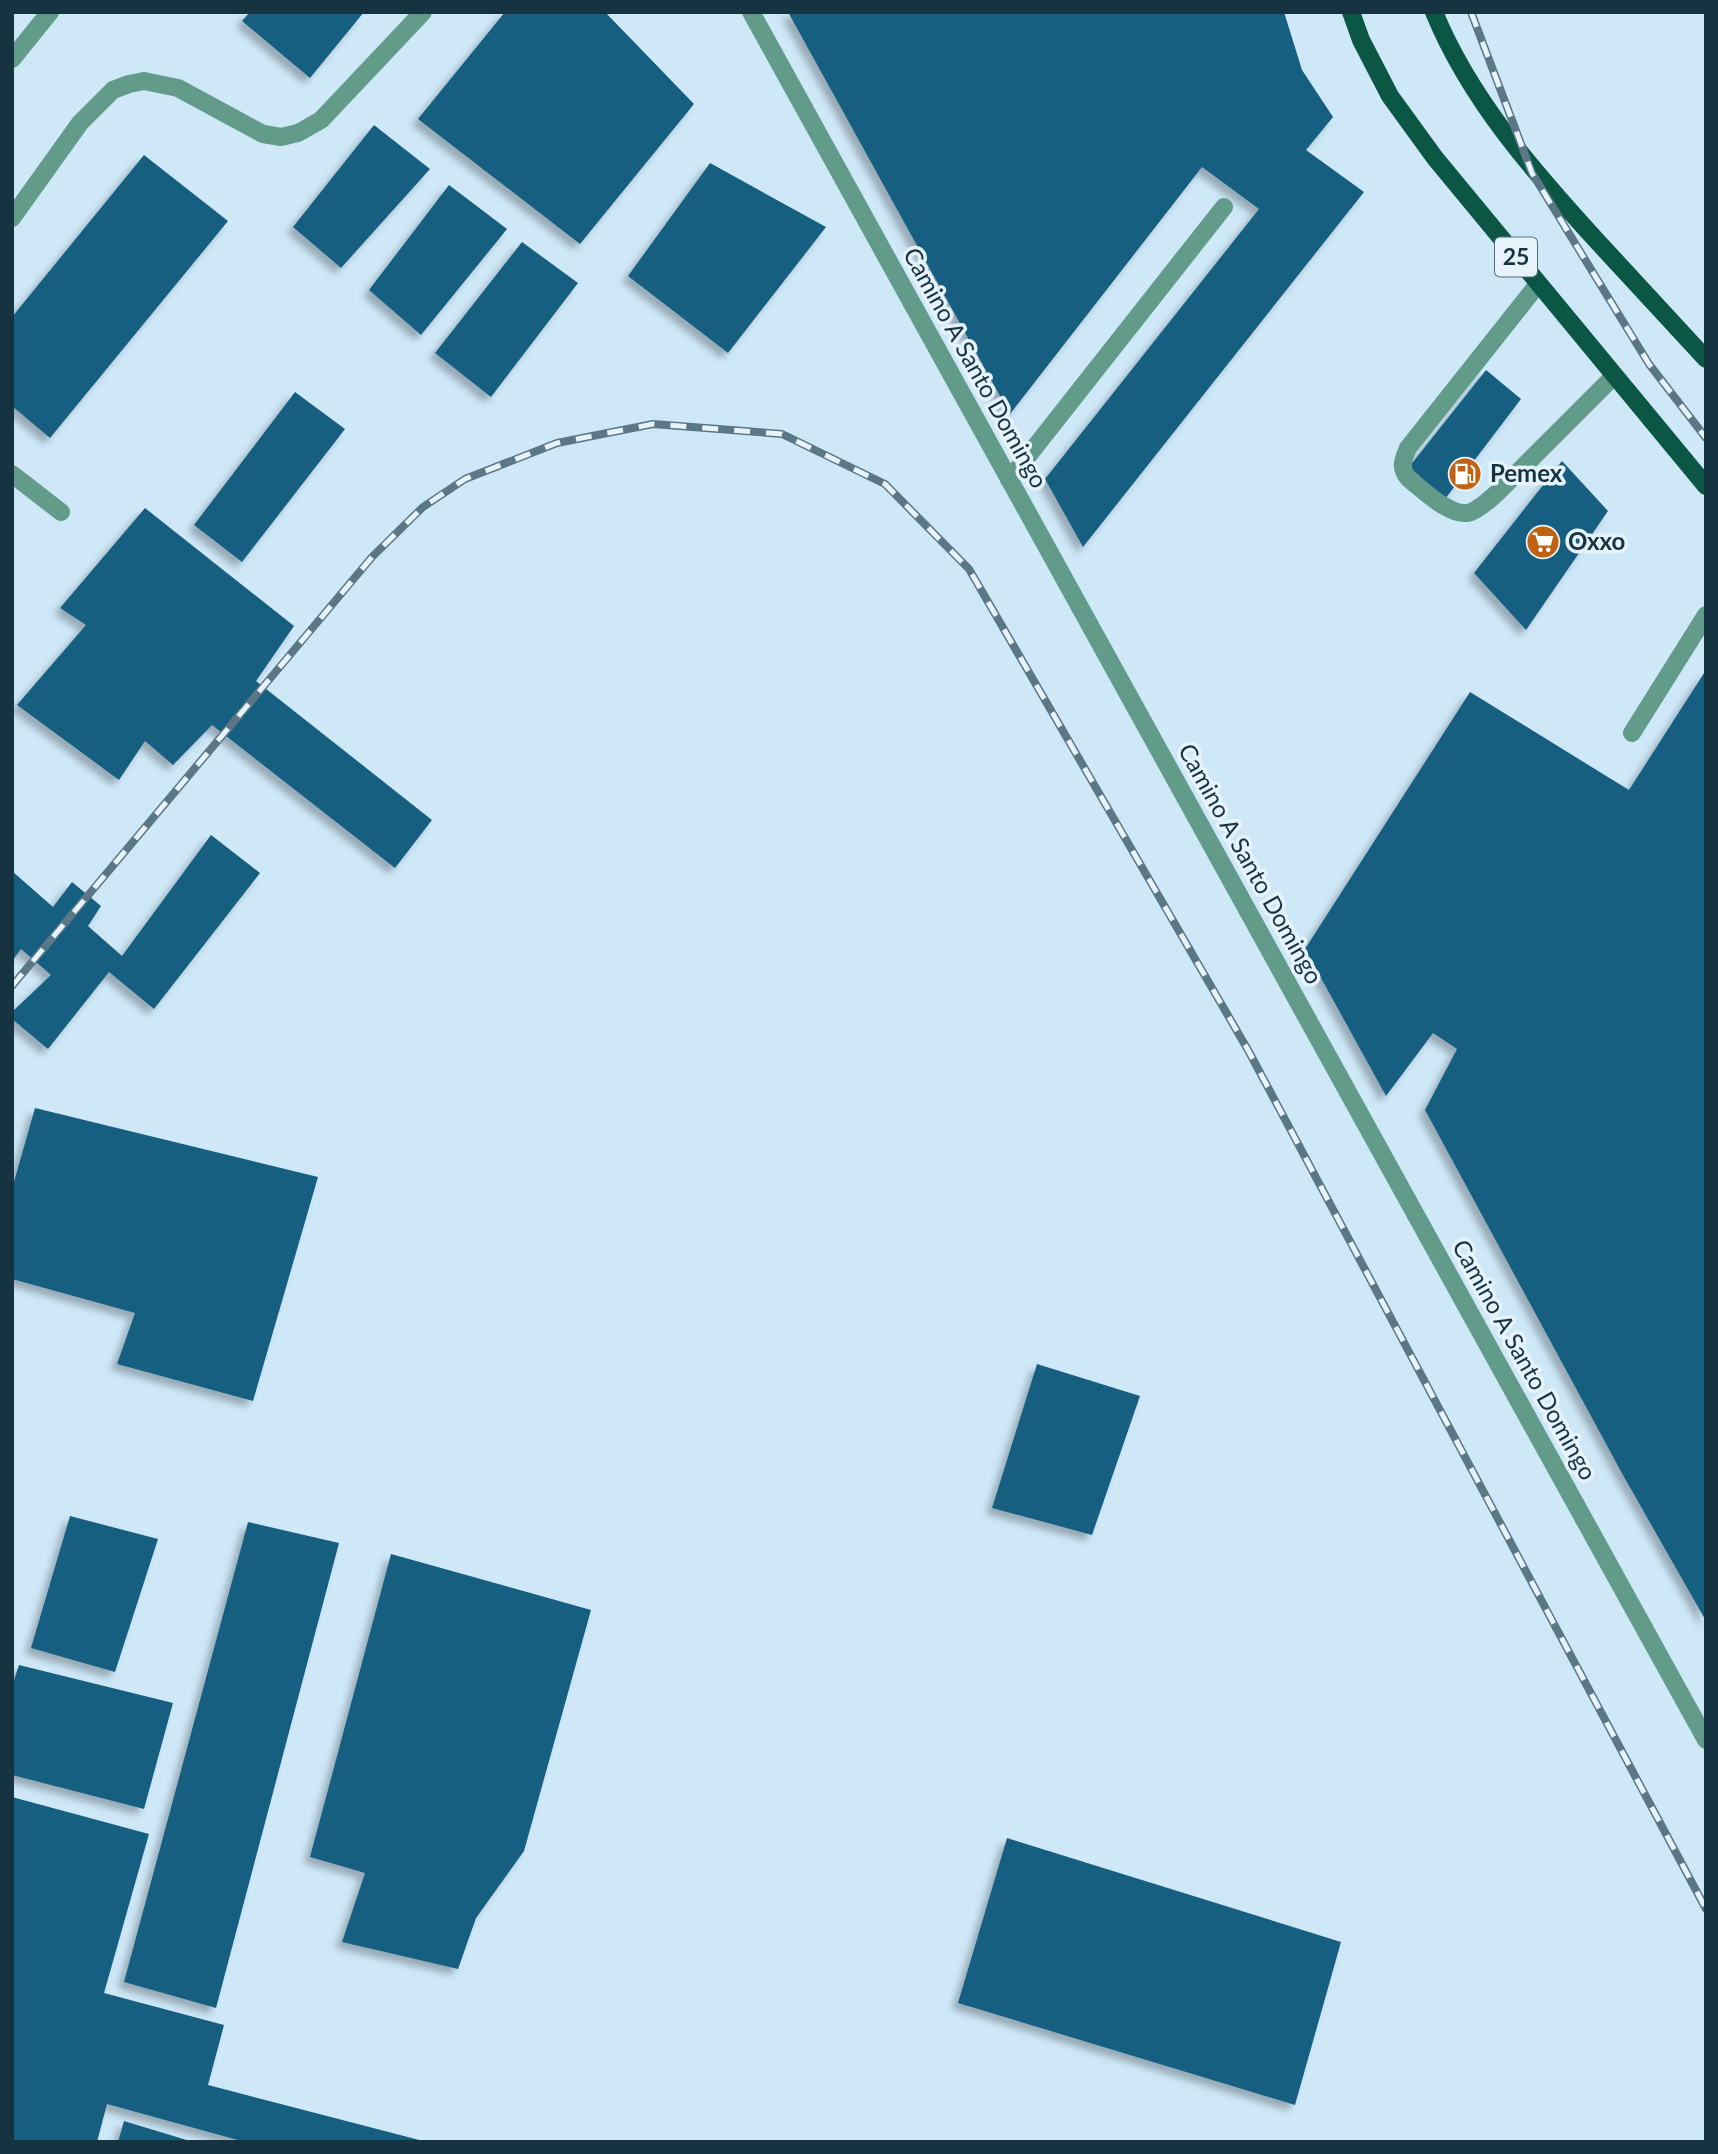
<svg xmlns="http://www.w3.org/2000/svg" width="1718" height="2154" viewBox="0 0 1718 2154" font-family="Lato,sans-serif">
<defs>
<filter id="shadow"><feDropShadow dx="-6" dy="6" stdDeviation="3.5" flood-color="#0004"/></filter>
</defs>
<rect width="100%" height="100%" fill="#cee8f8"/>
<path fill="#185f80" filter="url(#shadow)" d="M250 12H364L310 78 242 21Z
M505 12H605L694 104 580 244 418 119Z
M788 12H1284L1302 70 1333 117 1306 150 1364 192 1083 547 1045 479 1259 209 1202 167 1010 414Z
M374 125 430 169 341 268 293 227Z
M144 155 228 221 50 438 12 406V317Z
M710 163 826 227 728 353 628 276Z
M449 185 507 229 421 335 369 290Z
M522 242 578 283 491 397 435 353Z
M1486 370 1521 399 1445 499 1409 467Z
M295 392 345 429 242 562 194 525Z
M1562 461 1608 511 1526 630 1474 573Z
M145 508 294 626 256 681 432 820 395 868 212 725 173 765 145 741 119 780 17 705 86 625 60 608Z
M1706 670V1621L1624 1477 1425 1110 1457 1049 1433 1033 1386 1096 1305 949 1470 692 1629 790Z
M211 835 260 873 154 1009 109 972 48 1049 12 1019V1012L51 975 21 949 12 961V871L53 907 72 882 101 906 88 926 122 956Z
M35 1108 318 1177 253 1401 117 1364 135 1313 12 1279V1189Z
M1037 1364 1140 1396 1092 1535 992 1508Z
M70 1516 158 1539 115 1672 31 1648Z
M248 1522 339 1543 216 2008 124 1982Z
M391 1554 591 1610 524 1851 476 1918 458 1969 342 1942 365 1873 310 1857Z
M19 1665 173 1703 144 1809 12 1775V1686Z
M12 1797 149 1834 104 1993 224 2025 208 2085 427 2142H245L107 2104 97 2142H12Z
M1007 1838 1341 1942 1295 2105 958 2003Z
M124 2121 190 2141V2142H118Z"/>
<g fill="none" stroke-linecap="round" stroke-linejoin="round">
<path stroke="#639b8b" stroke-width="18" d="M751 12 1706 1740
M12 59 50 12
M12 218 80 123 113 90 129 84 144 81 178 88 263 134 281 137 298 133 321 120 423 12
M1538 284 1408 448C1403 460 1399 468 1409 479 1423 490 1452 519 1471 512 1481 508 1490 499 1498 492L1614 376
M12 474 61 512
M1009 480 1224 207
M1632 733 1706 615"/>
<path stroke="#0c5646" stroke-width="18" d="M1351 12 1361 40 1390 96 1435 158 1706 486
M1434 12C1470 100 1534 172 1597 241 1634 281 1670 320 1706 359"/>
<defs>
<path id="rail" d="M1471 12 1532 173 1649 364 1706 438
M12 986 372 557 423 507 465 479 557 443 653 424 782 434 885 484 969 569 1248 1050 1706 1909"/>
</defs>
<use href="#rail" stroke="#5b7786" stroke-width="8"/>
<use href="#rail" stroke="#e6f3fb" stroke-width="5" stroke-dasharray="16" stroke-linecap="butt"/>
</g>
<defs>
<symbol id="fuel-disc" viewBox="-11 -11 22 22"><circle r="9.5" fill="#bf6211" stroke="#e6f3fb"/><path d="M-5.5-6h7V0h2V4h1.3V-2.5L3-4.5l.8-.8L6-3V5H2.5V1h-1V6h-7ZM-4.2-4.7v3.2H.2V-4.7Z" fill="#fff"/></symbol>
<symbol id="supermarket-disc" viewBox="-11 -11 22 22"><circle r="9.5" fill="#bf6211" stroke="#e6f3fb"/><path d="M-6-5.5h2.5l.6 2H6L4.5 2H-2.5L-4.4-4H-6ZM-1.5 3.2a1.3 1.3 0 1 0 .1 0ZM3 3.2a1.3 1.3 0 1 0 .1 0Z" fill="#fff"/></symbol>
</defs>
<g fill-rule="evenodd">
<use href="#fuel-disc" x="1446" y="455" width="38" height="38"/>
<use href="#supermarket-disc" x="1524" y="523" width="38" height="38"/>
</g>
<g text-anchor="middle" stroke-width="7" stroke-linejoin="round" paint-order="stroke">
<rect fill="#e6f3fb" stroke="#546d7a" stroke-width="2" x="1495" y="237.5" width="42" height="39" rx="5"/>
<g font-size="23" font-weight="bold" fill="#163342">
<text x="1516" y="265">25</text>
</g>
<g font-size="24" fill="#163342" stroke="#e6f3fb">
<text transform="translate(975 368) rotate(61)" y="8">Camino A Santo Domingo</text>
<text transform="translate(1250 864) rotate(61)" y="8">Camino A Santo Domingo</text>
<text transform="translate(1524 1360) rotate(61)" y="8">Camino A Santo Domingo</text>
</g>
<g font-size="24" font-weight="bold" fill="#163342" stroke="#e6f3fb" text-anchor="start">
<text x="1490" y="482">Pemex</text>
<text x="1568" y="550">Oxxo</text>
</g>
</g>
<rect width="1718" height="2154" fill="none" stroke="#163342" stroke-width="28"/>
</svg>
